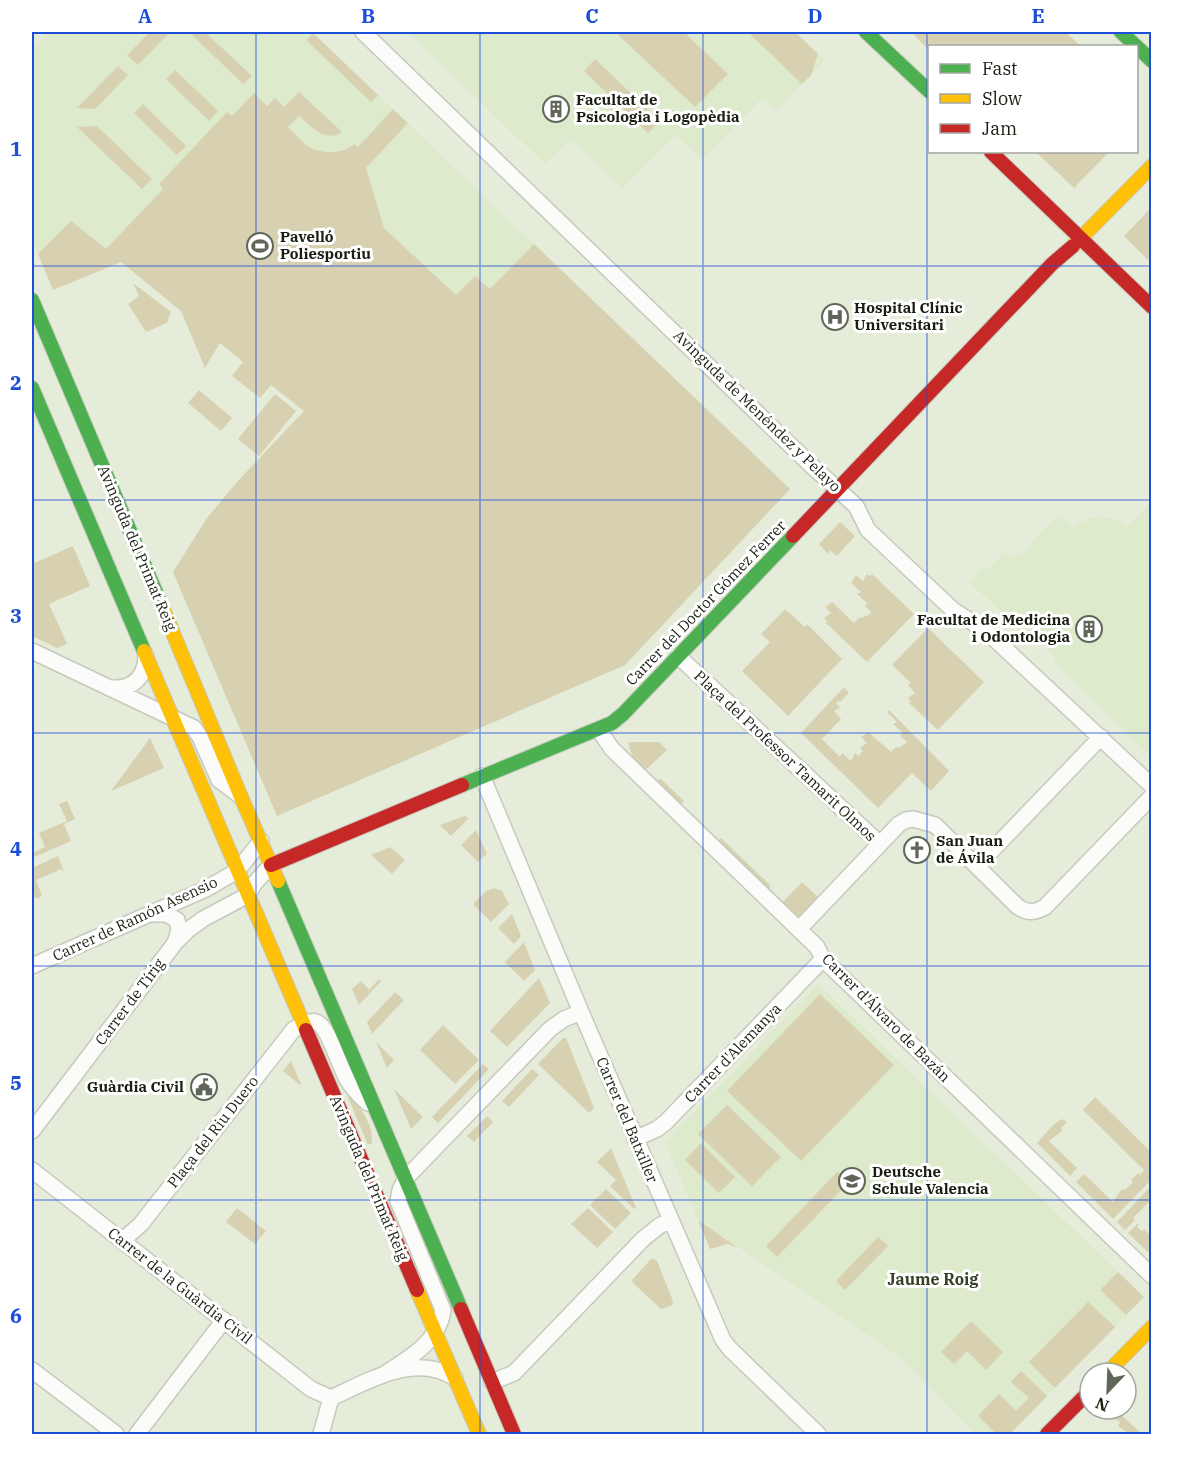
<svg xmlns="http://www.w3.org/2000/svg" width="1183" height="1466" viewBox="0 0 1183 1466" font-family="'IBM Plex Serif',serif">
<rect width="100%" height="100%" fill="#e5ecda"/>
<path fill="#deeacc" d="M48 32H312L790 489 625 665 277 816 173 572 207 518 237 482 304 411 71 221 38 254 32 239V49Z
M407 32H795L825 60 776 111 764 99 760 100 702 160 675 135 622 188 571 139 545 164Z
M1151 502V757L1053 662 1056 658 1025 628 1022 631 969 582 982 568 986 570 1005 552 1011 557 1017 552 1022 555 1042 530 1060 516 1073 527 1089 518 1102 517 1115 519 1127 527Z
M818 984 1144 1297 1010 1434H976L900 1357 698 1220 665 1142Z"/>
<path fill="#d8d1b1" d="M150 32H170L138 65 127 55Z
M189 32H205L252 76 243 84Z
M615 32H684L728 74 695 107Z
M748 32H795L818 54 811 75 802 84Z
M911 32H1065L1081 46H930L929 50Z
M313 33 378 95 371 102 306 40Z
M595 59 660 121 648 133 584 71Z
M118 66 128 75 95 109 77 108Z
M175 70 218 111 209 121 166 79Z
M299 92 342 132C326 144 310 125 299 116L288 127C294 133 299 139 305 144 319 155 342 155 354 144L358 147 393 109 408 123 366 168 384 228 456 295 475 276 490 289 534 244 790 489 625 665 277 816 173 572 207 518 237 482 304 411 271 385 260 398 232 376 243 362 220 343 205 368 181 311 121 262 53 290 38 254 71 221 106 249 163 189 159 184 227 112 232 116 254 93 267 106 275 98 284 107Z
M143 104 186 146 177 155 134 113Z
M97 126 152 179 142 189 77 127Z
M1036 152H1109L1074 188Z
M1151 208V263L1124 236Z
M133 283 171 312 167 323 146 332 128 304 139 296Z
M199 390 232 418 221 431 188 403Z
M275 394 296 411 259 456 238 439Z
M840 522 855 536 837 556 830 550 828 554 819 544Z
M73 546 90 586 49 604 67 644 57 648 32 636V564Z
M867 574 870 576 872 574 914 614 867 662 826 623 827 621 824 618 831 613 825 607 832 602 854 623 860 617 862 618 866 615 868 616 871 612 864 605 868 604 857 594 861 592 851 583 856 575 863 581Z
M785 609 805 627 807 624 842 659 788 716 742 671 770 642 761 634Z
M928 628 984 682 938 730 909 703 911 701 908 698 915 693 908 685 911 683 892 665Z
M844 687 849 693 840 702 839 701 836 703 840 708 834 711 841 719 822 739 840 757 842 753 851 761 855 753 858 756 863 751 860 748 867 743 861 737 868 732 891 752 896 747 899 748 907 742 900 735 903 733 893 724 897 722 887 712 889 710 949 771 931 791 912 773 878 808 801 733Z
M150 738 164 768 111 791Z
M628 742H659L667 750 648 768 642 769 633 759Z
M661 779 684 801 679 806 656 782 657 780Z
M67 801 75 819 64 824 71 841 32 858V853L45 847 39 833 67 821 59 804Z
M465 816 469 818 451 836 440 825Z
M476 830 487 854 478 862 461 845Z
M721 838 770 885V889L767 890 716 843Z
M390 847 405 860 392 874 371 855Z
M58 856 64 872 61 869 36 880 42 896 36 899 35 897 32 898V868Z
M802 882 819 898 797 920 781 907 782 903Z
M494 888 502 891 509 904 491 922 473 904 486 891Z
M512 914 521 936 514 944 498 928Z
M524 942 535 970 524 981 505 962Z
M539 978 550 1003 507 1047 490 1031Z
M379 979 381 981 359 1005 352 989 361 981 369 990Z
M395 992 404 1000 372 1034 367 1022Z
M820 994 894 1065 801 1161 727 1091Z
M443 1025 479 1060 455 1084 420 1050Z
M563 1038H566L594 1108 589 1113 538 1064Z
M376 1042 394 1060 387 1068Z
M291 1061 301 1084 300 1085 283 1071Z
M483 1064 489 1069 438 1123 432 1117Z
M532 1069 539 1075 509 1107 502 1101Z
M394 1089 423 1117 411 1129Z
M350 1094C361 1109 373 1123 372 1143L368 1145 347 1095Z
M1095 1097 1151 1152V1180L1113 1219 1076 1182 1084 1174 1113 1202 1122 1189 1125 1190 1133 1182 1131 1180 1138 1173 1140 1175 1144 1170 1083 1110Z
M727 1105 781 1157 752 1186 698 1134Z
M487 1116 493 1122 474 1142 467 1136Z
M1062 1119 1067 1122 1061 1128 1062 1131 1049 1141 1077 1168 1070 1176 1037 1143 1054 1124Z
M701 1143 735 1177 719 1193 685 1160Z
M611 1148 636 1208 634 1209 610 1186 616 1180 597 1162Z
M838 1171 849 1182 777 1257 766 1246Z
M1151 1186V1200L1133 1218 1135 1220 1125 1230 1117 1222Z
M606 1189 631 1213 615 1229 590 1205Z
M237 1208 266 1231 255 1244 226 1222Z
M588 1208 613 1232 597 1248 571 1224Z
M698 1220 738 1248 728 1244 710 1249Z
M1138 1223 1139 1224 1137 1227 1142 1231 1144 1229 1151 1236 1149 1238 1151 1240V1255L1128 1233Z
M878 1237 888 1246 845 1290 836 1281Z
M652 1258 657 1261 673 1301 672 1305 661 1309 633 1283 632 1280Z
M1118 1272 1144 1297 1126 1315 1100 1290Z
M1088 1302 1115 1327 1055 1388 1029 1362Z
M971 1321 1003 1352 986 1370 967 1351 954 1364 941 1352Z
M1021 1371 1047 1396 1010 1434H996L978 1416 999 1394 1016 1411 1029 1398 1011 1382Z
M1117 1411 1142 1434H1130L1118 1426 1120 1422 1113 1417Z"/>
<g fill="none" stroke-linecap="round" stroke-linejoin="round">
<defs>
<path id="street" d="M363 32 813 467 856 506 868 530 953 610 986 631 1152 786
M32 651 194 728 200 737 219 780 239 795
M678 656 880 844
M113 688C134 689 145 677 146 656
M599 730 612 749 817 947 823 959 1152 1276
M482 776 581 1012 723 1340 730 1349 818 1434
M977 866 1101 737
M152 914H166L177 920 179 930 175 943
M799 929 899 824 906 820 913 819 935 825 1018 907C1028 913 1034 913 1045 907L1152 796
M32 966 206 889 237 871 261 841
M32 1131 175 943 188 930 203 919 248 895 254 884 271 865
M635 1139 657 1129 666 1122 823 959
M32 1170 311 1389 331 1398
M122 1241 141 1224 294 1029C300 1026 309 1020 316 1022 328 1025 339 1066 347 1079 352 1088 360 1096 368 1103
M32 1370 116 1434
M386 1373C411 1357 439 1341 443 1310L398 1201 400 1190 406 1178 550 1029 564 1019 581 1012
M492 1382 514 1373 643 1239 659 1226 671 1220
M137 1434 224 1320
M321 1434 331 1398C368 1381 416 1352 455 1378"/>
<path id="fast" d="M866 32 930 92
M1121 32 1152 61
M32 300 163 609
M32 388 144 651
M462 785 612 723 623 714 793 536
M278 881 461 1309"/>
<path id="slow" d="M1073 246 1152 166
M163 609 241 797 278 881
M144 651 306 1030
M417 1290 479 1434
M1107 1373 1152 1327"/>
<path id="jam" d="M991 152 1152 307
M793 536 1052 264 1073 246
M271 865 462 785
M306 1030 417 1290
M461 1309 514 1434
M1047 1434 1090 1391"/>
</defs>
<use href="#street" stroke="#c5cabc" stroke-width="18"/>
<use href="#fast" stroke="#c5cabc" stroke-width="16"/>
<use href="#slow" stroke="#c5cabc" stroke-width="16"/>
<use href="#jam" stroke="#c5cabc" stroke-width="16"/>
<use href="#street" stroke="#fbfcf9" stroke-width="15"/>
<use href="#fast" stroke="#4caf50" stroke-width="14"/>
<use href="#slow" stroke="#ffc107" stroke-width="14"/>
<use href="#jam" stroke="#c62828" stroke-width="14"/>
</g>
<path fill="none" stroke="#1d4ed8" stroke-width="1.5" stroke-opacity="0.55" d="M256 32V1434M480 32V1434M703 32V1434M927 32V1434M32 266H1152M32 500H1152M32 733H1152M32 966H1152M32 1200H1152"/>
<defs>
<symbol id="building-ring" viewBox="-11 -11 22 22"><circle r="9.5" fill="#fff" stroke="#606658" stroke-width="1.5"/><path d="M-4-6H4V6H1V3H-1V6H-4ZM-2.5-4.3h1.7v1.8h-1.7ZM.8-4.3h1.7v1.8H.8ZM-2.5-1h1.7V.8h-1.7ZM.8-1h1.7V.8H.8Z" fill="#606658"/></symbol>
<symbol id="stadium-ring" viewBox="-11 -11 22 22"><circle r="9.5" fill="#fff" stroke="#606658" stroke-width="1.5"/><path d="M0-5a6.5 5 0 1 0 0 10a6.5 5 0 1 0 0-10ZM-3.5-1.8h7v3.6h-7Z" fill="#606658"/></symbol>
<symbol id="hospital-ring" viewBox="-11 -11 22 22"><circle r="9.5" fill="#fff" stroke="#606658" stroke-width="1.5"/><path d="M-5-5h3v3.5h4V-5h3V5h-3V1.5h-4V5h-3Z" fill="#606658"/></symbol>
<symbol id="church-ring" viewBox="-11 -11 22 22"><circle r="9.5" fill="#fff" stroke="#606658" stroke-width="1.5"/><path d="M-1.2-6h2.4v3.5h3.3v2.4h-3.3V6h-2.4V-.1h-3.3v-2.4h3.3Z" fill="#606658"/></symbol>
<symbol id="civic-ring" viewBox="-11 -11 22 22"><circle r="9.5" fill="#fff" stroke="#606658" stroke-width="1.5"/><path d="M-.6-6.5H3V-4.5H.6V-3L4-1V1h2V6H-6V1h2V-1L-.6-3ZM-1.2 2.5V6h2.4V2.5Z" fill="#606658"/></symbol>
<symbol id="school-ring" viewBox="-11 -11 22 22"><circle r="9.5" fill="#fff" stroke="#606658" stroke-width="1.5"/><path d="M0-5L7-2L0 1L-7-2ZM-4 1L0 2.5L4 1V4Q0 6-4 4Z" fill="#606658"/></symbol>
</defs>
<g fill-rule="evenodd">
<use href="#building-ring" x="541" y="94" width="30" height="30"/>
<use href="#stadium-ring" x="245" y="231" width="30" height="30"/>
<use href="#hospital-ring" x="820" y="302" width="30" height="30"/>
<use href="#building-ring" x="1074" y="614" width="30" height="30"/>
<use href="#church-ring" x="902" y="835" width="30" height="30"/>
<use href="#civic-ring" x="189" y="1072" width="30" height="30"/>
<use href="#school-ring" x="837" y="1166" width="30" height="30"/>
</g>
<g text-anchor="middle" stroke-width="6" stroke-linejoin="round" paint-order="stroke">
<g font-size="15" font-weight="bold" fill="#191e12" stroke="#fff" text-anchor="start">
<text x="576" y="105">Facultat de<tspan x="576" dy="17">Psicologia i Logopèdia</tspan></text>
<text x="280" y="242">Pavelló<tspan x="280" dy="17">Poliesportiu</tspan></text>
<text x="854" y="313">Hospital Clínic<tspan x="854" dy="17">Universitari</tspan></text>
<text x="1070" y="625" text-anchor="end">Facultat de Medicina<tspan x="1070" dy="17">i Odontologia</tspan></text>
<text x="936" y="846">San Juan<tspan x="936" dy="17">de Ávila</tspan></text>
<text x="184" y="1092" text-anchor="end">Guàrdia Civil</text>
<text x="872" y="1177">Deutsche<tspan x="872" dy="17">Schule Valencia</tspan></text>
</g>
<g font-size="15" fill="#191e12" stroke="#fff">
<text transform="translate(757 411) rotate(44)" y="5">Avinguda de Menéndez y Pelayo</text>
<text transform="translate(137 548) rotate(67)" y="5">Avinguda del Primat Reig</text>
<text transform="translate(706 603) rotate(-46)" y="5">Carrer del Doctor Gómez Ferrer</text>
<text transform="translate(785 756) rotate(43)" y="5">Plaça del Professor Tamarit Olmos</text>
<text transform="translate(135 919) rotate(-25)" y="5">Carrer de Ramón Asensio</text>
<text transform="translate(130 1002) rotate(-53)" y="5">Carrer de Tírig</text>
<text transform="translate(886 1018) rotate(45)" y="5">Carrer d'Álvaro de Bazán</text>
<text transform="translate(733 1053) rotate(-46)" y="5">Carrer d'Alemanya</text>
<text transform="translate(627 1120) rotate(67)" y="5">Carrer del Batxiller</text>
<text transform="translate(213 1132) rotate(-52)" y="5">Plaça del Riu Duero</text>
<text transform="translate(369 1178) rotate(67)" y="5">Avinguda del Primat Reig</text>
<text transform="translate(180 1286) rotate(38)" y="5">Carrer de la Guàrdia Civil</text>
</g>
<g font-size="16" font-weight="bold" fill="#364125" stroke="#fff">
<text x="933" y="1285">Jaume Roig</text>
</g>
</g>
<rect width="1183" height="1466" fill="none" stroke="#ffffff" stroke-width="66"/>
<rect x="928" y="45" width="210" height="108" fill="#ffffff" stroke="#a3a5a0" stroke-width="1.5"/>
<rect x="940" y="64" width="30" height="9" fill="#4caf50" stroke="#a3a5a0" stroke-width="1.5"/>
<text x="982" y="75" font-size="18" fill="#191e12">Fast</text>
<rect x="940" y="94" width="30" height="9" fill="#ffc107" stroke="#a3a5a0" stroke-width="1.5"/>
<text x="982" y="105" font-size="18" fill="#191e12">Slow</text>
<rect x="940" y="124" width="30" height="9" fill="#c62828" stroke="#a3a5a0" stroke-width="1.5"/>
<text x="982" y="135" font-size="18" fill="#191e12">Jam</text>
<g transform="translate(1108 1391) rotate(203)"><circle r="28" fill="#ffffff" stroke="#a3a5a0" stroke-width="1.5"/>
<path d="M0-4.5L10 22L0 15L-10 22Z" fill="#606658"/>
<text y="-9" font-size="16" font-weight="bold" text-anchor="middle" fill="#191e12">N</text>
</g>
<rect x="33" y="33" width="1117" height="1400" fill="none" stroke="#1d4ed8" stroke-width="2"/>
<g font-size="20" text-anchor="middle" font-weight="bold" fill="#1d4ed8">
<text x="145" y="23">A</text>
<text x="368" y="23">B</text>
<text x="592" y="23">C</text>
<text x="815" y="23">D</text>
<text x="1038" y="23">E</text>
<text x="16" y="156">1</text>
<text x="16" y="390">2</text>
<text x="16" y="623">3</text>
<text x="16" y="856">4</text>
<text x="16" y="1090">5</text>
<text x="16" y="1323">6</text>
</g>
</svg>
